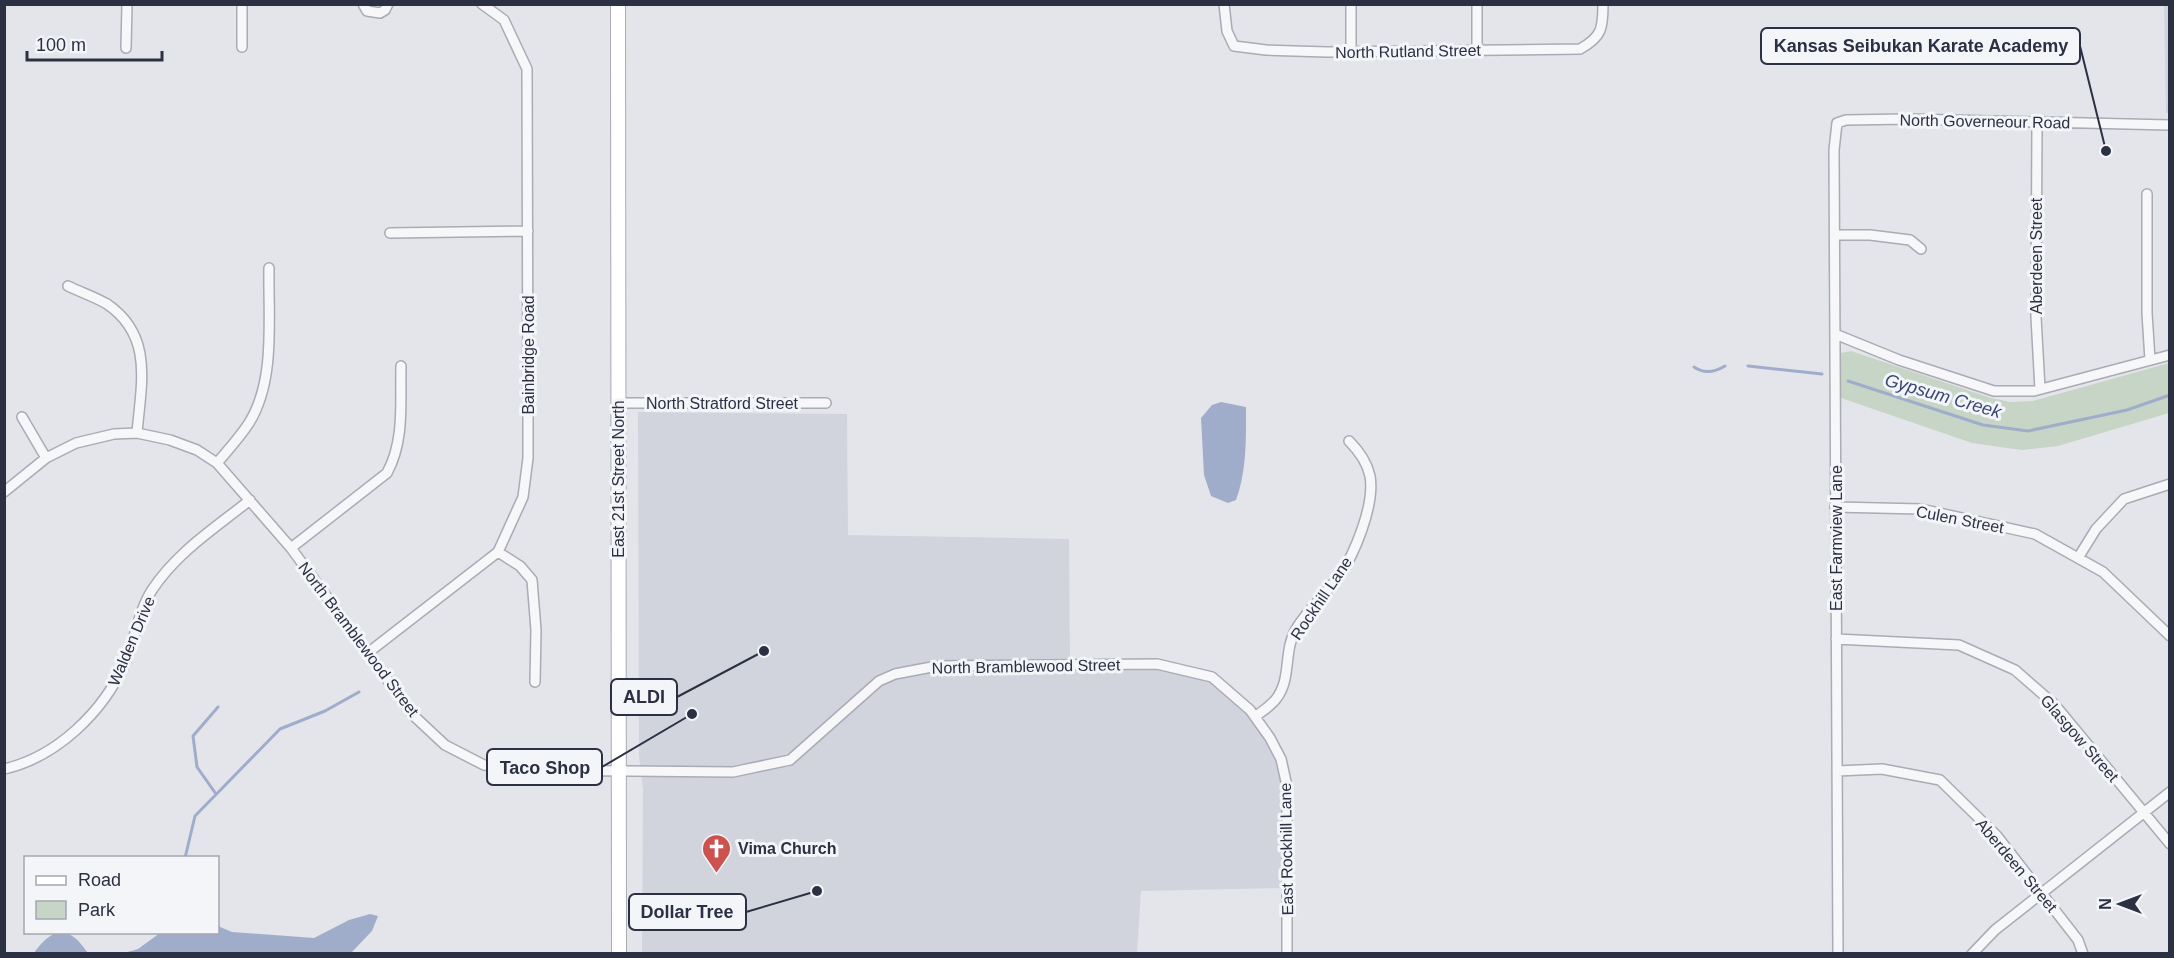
<svg xmlns="http://www.w3.org/2000/svg" width="2174" height="958" viewBox="0 0 2174 958" font-family="Arial,sans-serif">
<rect width="100%" height="100%" fill="#e4e5eb"/>
<path fill="#d2d4dd" d="M2164 5H2170L2169 113H2166Z
M638 412 847 414 848 535 1069 539 1070 665 1157 664 1212 677 1255 717 1287 786V888L1141 891 1137 953H642L643 789 639 756Z"/>
<path fill="#c6d5c5" d="M1851 351 1991 398 2010 402 2033 401 2169 363V413L2058 446 2022 450 1972 443 1841 398 1840 360 1841 353Z"/>
<path fill="#a0adca" d="M1221 402 1246 407C1246 437 1247 471 1236 500L1228 503 1211 496 1204 475 1201 418 1212 405Z
M370 914 378 916 372 931 351 953H124L138 949 160 933 218 932V926L232 932 314 938 349 920Z
M57 932C73 932 79 941 88 953H34C40 944 47 937 57 932Z"/>
<g fill="none" stroke-linecap="round" stroke-linejoin="round">
<path stroke="#a0adca" stroke-width="3" d="M1748 366 1822 374
M1694 367C1704 374 1715 372 1725 366
M1848 381 1983 425 2028 431 2127 410 2170 395
M216 794 197 767 193 736 218 707
M185 858 195 816 280 729 325 711 359 692"/>
<defs>
<path id="minor" d="M242 4V47
M363 4 367 11 380 13 385 10 388 4
M1224 4 1227 31 1234 46 1266 50 1327 52 1580 49C1602 37 1603 28 1603 4
M1351 4V52
M1477 4V50
M126 48 127 4
M2037 122 2036 317 2040 389
M2147 194V313L2150 360
M390 233 528 231
M1835 235H1870L1910 240 1921 249
M68 286C80 292 95 297 107 304 154 336 141 384 137 433
M1835 334 1899 360 1994 391H2034L2170 355
M618 403H826
M22 417 46 458
M217 463C228 450 240 437 249 423 276 380 268 317 269 268
M4 492 46 458 76 443 114 434 137 433 170 440 197 450 217 463 291 548 414 716 445 745 484 765 524 770 733 772 790 760 879 681 895 674 937 666 1157 664 1212 677 1250 710 1270 738 1281 759 1287 786V954
M1835 507 1921 509 2035 534 2103 572 2170 636
M291 548 387 473C405 440 400 402 401 366
M498 552 520 566 532 580 536 630 535 682
M2078 558 2096 529 2124 499 2170 484
M1836 639 1959 645 2015 670 2055 705 2170 844
M369 652 498 552 523 497 528 458V416L527 69 504 20 482 4
M1255 717C1262 711 1271 706 1276 699 1292 679 1283 651 1296 629 1308 609 1326 594 1339 576 1355 554 1375 504 1370 476 1367 462 1359 451 1349 441
M4 769C57 757 103 712 125 663 135 640 138 612 152 590 177 552 215 528 250 500
M1837 771 1882 769 1940 780 1997 836 2078 940 2083 954
M1838 954 1834 150 1837 123 1846 120 1907 119 2170 125
M1972 954 1995 930 2170 792"/>
<path id="secondary" d="M618 4 619 954"/>
</defs>
<use href="#minor" stroke="#a9abb5" stroke-width="12"/>
<use href="#secondary" stroke="#a9abb5" stroke-width="16"/>
<use href="#minor" stroke="#f7f7f9" stroke-width="9"/>
<use href="#secondary" stroke="#fff" stroke-width="14"/>
</g>
<defs>
<symbol id="church-pin" viewBox="-11 -11 22 30"><path d="M0 17L-7.5 6A9.5 9.5 0 1 1 7.5 6Z" fill="#cb524e" stroke="#f4f5f8"/><path d="M-1.2-6h2.4v3.5h3.3v2.4h-3.3V6h-2.4V-.1h-3.3v-2.4h3.3Z" fill="#fff"/></symbol>
</defs>
<g fill-rule="evenodd">
<use href="#church-pin" x="700" y="832" width="33" height="45"/>
</g>
<g text-anchor="middle" stroke-width="6" stroke-linejoin="round" paint-order="stroke">
<g font-size="16" fill="#2c3043" stroke="#f4f5f8">
<text transform="translate(1408 51) rotate(-1)" y="6">North Rutland Street</text>
<text transform="translate(1985 121) rotate(1)" y="6">North Governeour Road</text>
<text transform="translate(2036 256) rotate(-90)" y="6">Aberdeen Street</text>
<text transform="translate(528 355) rotate(-90)" y="6">Bainbridge Road</text>
<text x="722" y="409">North Stratford Street</text>
<text transform="translate(618 479) rotate(-90)" y="6">East 21st Street North</text>
<text transform="translate(1960 519) rotate(11)" y="6">Culen Street</text>
<text transform="translate(1836 538) rotate(-90)" y="6">East Farmview Lane</text>
<text transform="translate(1321 598) rotate(-56)" y="6">Rockhill Lane</text>
<text transform="translate(359 639) rotate(53)" y="6">North Bramblewood Street</text>
<text transform="translate(131 641) rotate(-67)" y="6">Walden Drive</text>
<text transform="translate(1026 666) rotate(-1)" y="6">North Bramblewood Street</text>
<text transform="translate(2080 738) rotate(49)" y="6">Glasgow Street</text>
<text transform="translate(1286 849) rotate(-91)" y="6">East Rockhill Lane</text>
<text transform="translate(2017 865) rotate(50)" y="6">Aberdeen Street</text>
</g>
<g font-size="16" font-weight="bold" fill="#2c3043" stroke="#f4f5f8" text-anchor="start">
<text x="738" y="854">Vima Church</text>
</g>
<g font-size="18" font-style="italic" fill="#374876" stroke="#f4f5f8">
<text transform="translate(1943 396) rotate(16)" y="6">Gypsum Creek</text>
</g>
</g>
<path fill="none" stroke="#2c3043" stroke-width="2" d="M2106 151L2080 46M764 651L677 697M692 714L602 767M817 891L746 912"/>
<g fill="#2c3043" stroke="#f4f5f8" stroke-width="2">
<circle cx="2106" cy="151" r="6"/>
<circle cx="764" cy="651" r="6"/>
<circle cx="692" cy="714" r="6"/>
<circle cx="817" cy="891" r="6"/>
</g>
<g fill="#f4f5f8" stroke="#2c3043" stroke-width="2">
<rect x="1761" y="28" width="319" height="36" rx="6"/>
<rect x="611" y="679" width="66" height="36" rx="6"/>
<rect x="487" y="749" width="115" height="36" rx="6"/>
<rect x="629" y="894" width="117" height="36" rx="6"/>
</g>
<g font-size="18" text-anchor="middle" font-weight="bold" fill="#2c3043">
<text x="1921" y="52">Kansas Seibukan Karate Academy</text>
<text x="644" y="703">ALDI</text>
<text x="545" y="774">Taco Shop</text>
<text x="687" y="918">Dollar Tree</text>
</g>
<rect width="2174" height="958" fill="none" stroke="#2c3043" stroke-width="12"/>
<rect x="24" y="856" width="195" height="78" fill="#f4f5f8" stroke="#a4a6b0" stroke-width="1.5"/>
<rect x="36" y="876" width="30" height="9" fill="#ffffff" stroke="#a4a6b0" stroke-width="1.5"/>
<text x="78" y="886" font-size="18" fill="#2c3043">Road</text>
<rect x="36" y="901" width="30" height="18" fill="#c6d5c5" stroke="#a4a6b0" stroke-width="1.5"/>
<text x="78" y="916" font-size="18" fill="#2c3043">Park</text>
<g transform="translate(2120 904) rotate(270)" stroke="#f4f5f8" stroke-width="4.5" paint-order="stroke">
<path d="M0-4.5L10 22L0 15L-10 22Z" fill="#2c3043"/>
<text y="-9" font-size="16" font-weight="bold" text-anchor="middle" fill="#2c3043">N</text>
</g>
<path d="M27 51v9h135v-9" fill="none" stroke="#2c3043" stroke-width="3"/>
<text x="36" y="51" font-size="18" fill="#2c3043" stroke="#f4f5f8" stroke-width="4.5" paint-order="stroke">100 m</text>
</svg>
